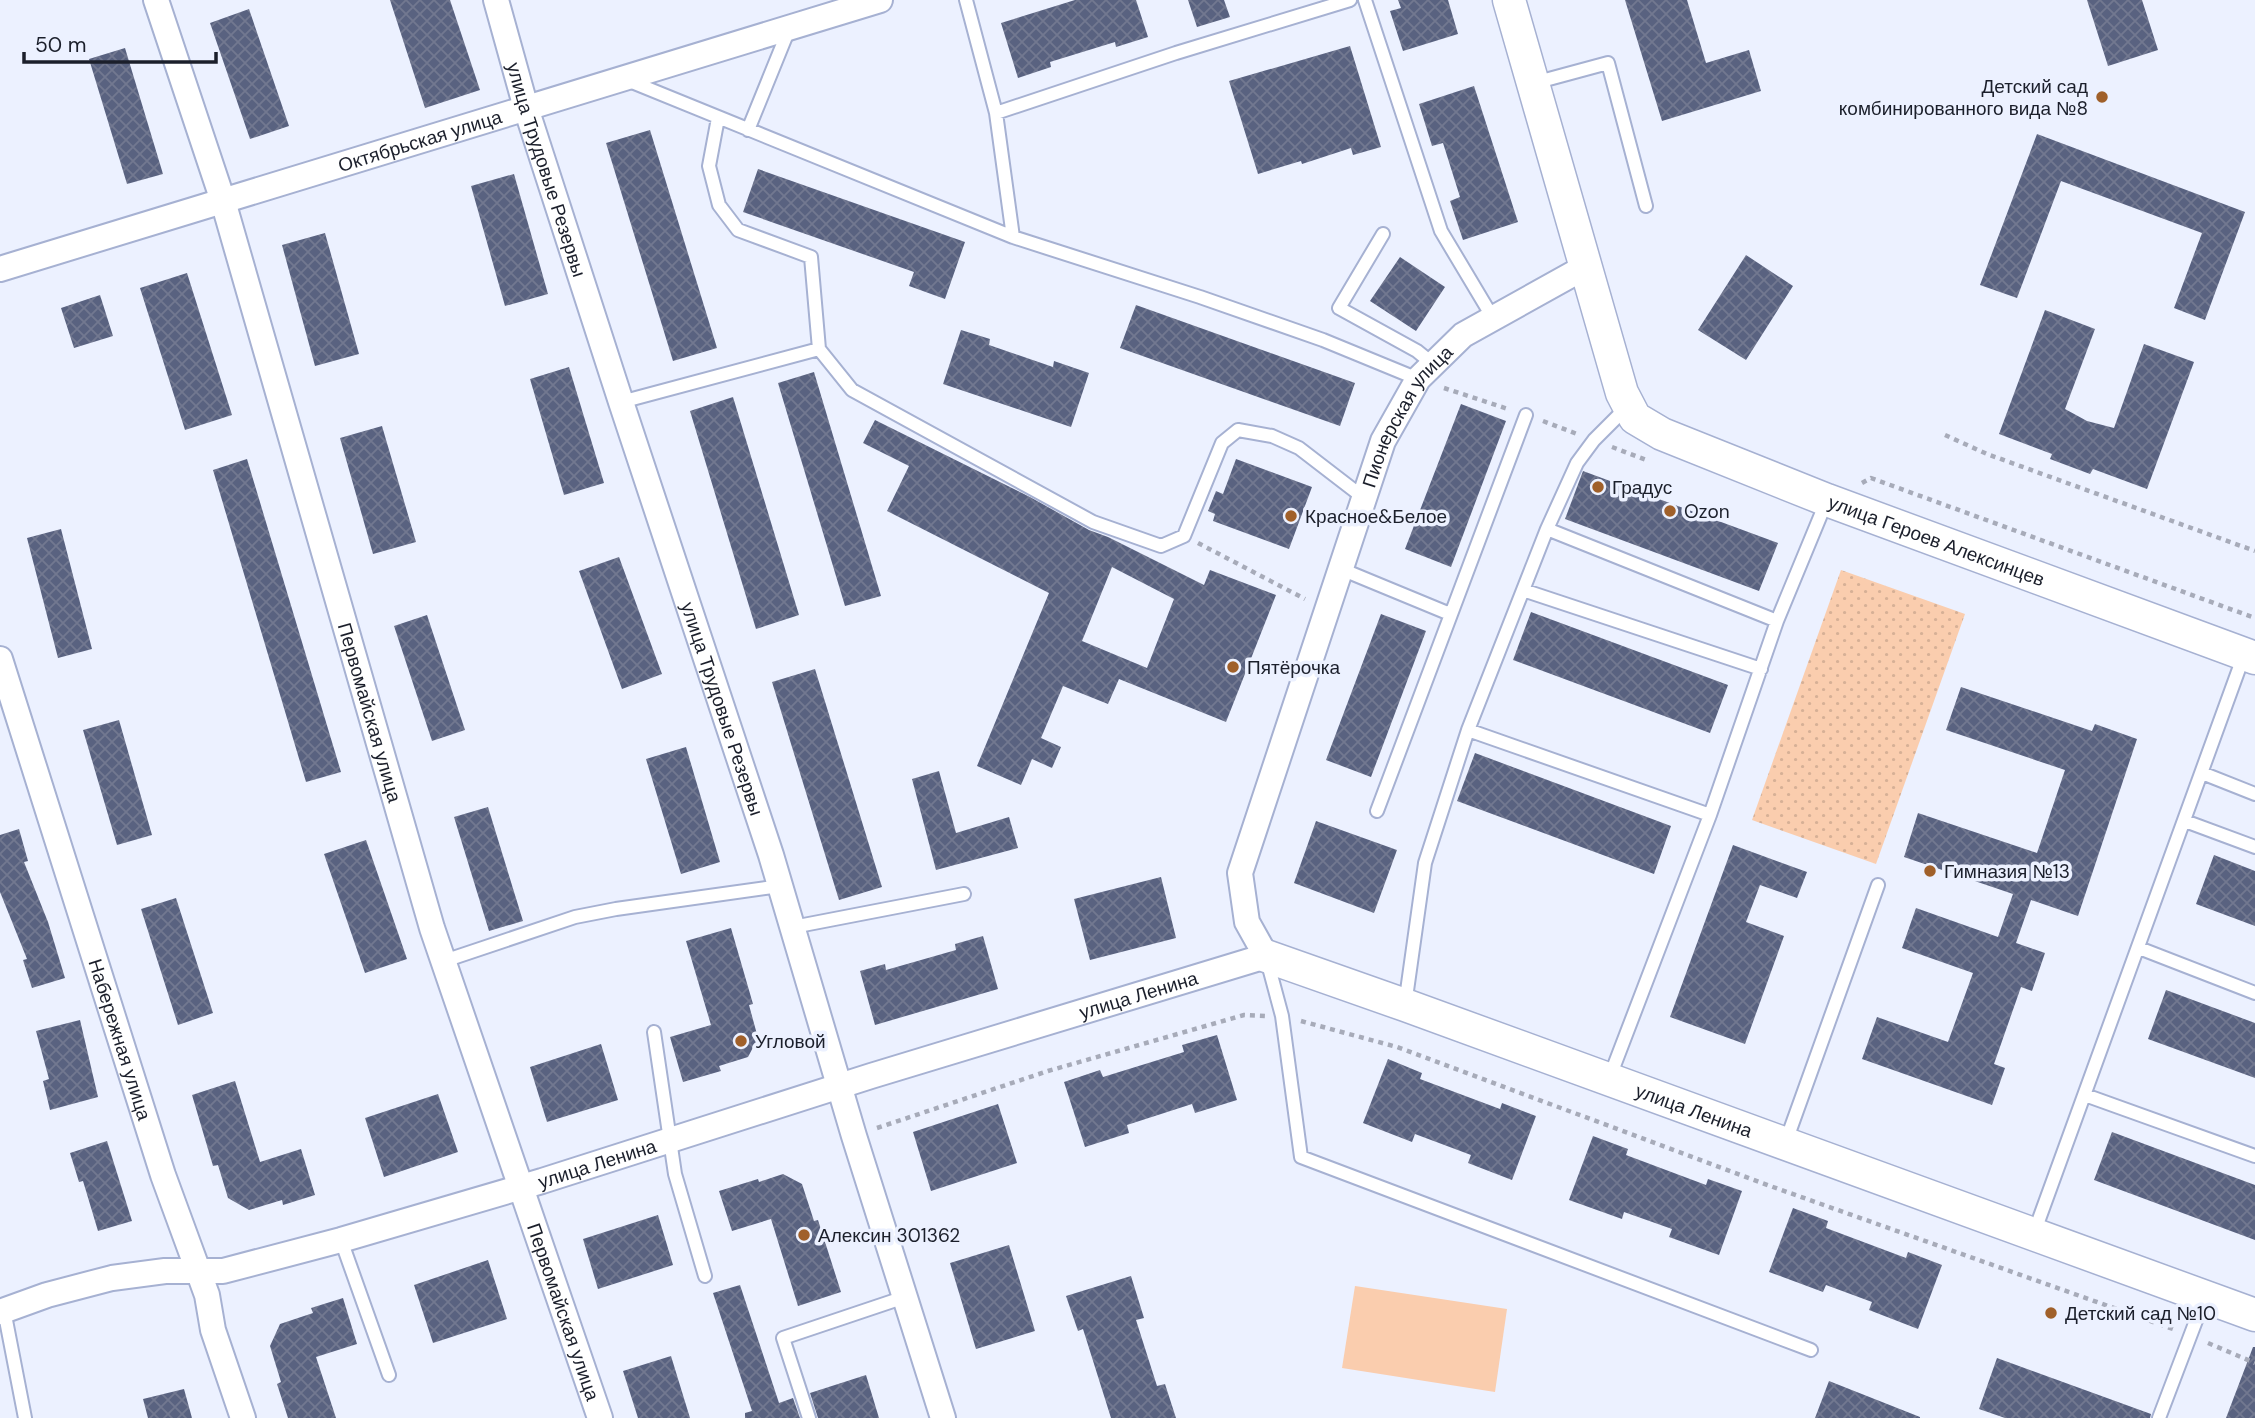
<svg xmlns="http://www.w3.org/2000/svg" width="2255" height="1418" viewBox="0 0 2255 1418" font-family="'DM Sans',sans-serif">
<defs>
<pattern id="park-dots" width="8" height="8" patternUnits="userSpaceOnUse" patternTransform="scale(1.75)"><rect width="8" height="8" fill="#facdae"/><path d="M2 2h.1M6 6h.1" fill="none" stroke="#d6b096" stroke-width="1.8" stroke-linecap="round"/></pattern>
<pattern id="building-cross-hatch" width="8" height="8" patternUnits="userSpaceOnUse" patternTransform="scale(1.75)"><rect width="8" height="8" fill="#596280"/><path d="M0 0l8 8M0 8l8-8" fill="none" stroke="#727890"/></pattern>
</defs>
<rect width="100%" height="100%" fill="#ecf1ff"/>
<path fill="url(#park-dots)" d="M1841 570 1965 614 1876 864 1752 820Z"/>
<path fill="#facdae" d="M1355 1286 1507 1309 1495 1392 1342 1368Z"/>
<path fill="url(#building-cross-hatch)" fill-rule="evenodd" d="M390 0H450L480 90 425 108Z
M1075 0H1136L1148 37 1116 47 1115 42 1050 62 1051 67 1018 78 1001 23Z
M1188 0H1224L1230 17 1197 27Z
M1398 0H1448L1458 34 1403 51 1390 11 1401 8Z
M1625 0H1687L1706 63 1749 50 1761 91 1662 121Z
M2087 0H2142L2158 50 2108 66Z
M249 9 289 126 250 139 210 23Z
M1350 46 1381 147 1353 155 1351 148 1302 164 1301 161 1258 174 1229 81Z
M125 48 163 174 127 184 89 59Z
M1474 86 1518 222 1463 240 1450 201 1460 197 1443 143 1432 146 1419 104Z
M650 130 717 348 673 361 606 143Z
M2037 134 2245 212 2205 320 2174 308 2202 233 2061 181 2017 298 1980 285Z
M758 169 965 242 945 299 909 286 914 272 743 212Z
M514 174 548 294 505 306 471 186Z
M325 233 359 354 315 366 282 245Z
M1746 255 1793 286 1746 360 1698 330Z
M1400 257 1445 287 1416 331 1370 301Z
M187 273 232 415 185 430 140 288Z
M100 295 113 336 74 348 61 308Z
M1136 305 1355 383 1340 426 1120 348Z
M2045 310 2095 329 2065 409 2087 421 2114 428 2144 344 2194 362 2147 489 2093 469 2090 474 2050 459 2052 454 1999 434Z
M961 330 990 339 989 345 1053 367 1054 361 1089 373 1071 427 943 384Z
M569 367 604 483 564 495 530 379Z
M814 372 881 596 845 606 778 383Z
M733 397 799 615 756 629 690 411Z
M1461 404 1506 421 1451 567 1405 549Z
M875 420 1030 497 1089 530 1108 537 1204 585 1210 570 1276 595 1226 722 1119 679 1108 704 1063 686 1041 738 1061 747 1052 768 1032 759 1021 785 977 766 1049 593 887 511 909 466 863 443ZM1112 567 1174 599 1147 668 1082 641Z
M382 426 416 542 373 554 340 438Z
M247 459 341 772 306 782 213 470Z
M1236 459 1312 487 1289 549 1213 521 1215 514 1208 511 1216 491 1223 494Z
M1583 471 1778 543 1759 591 1565 519Z
M61 529 92 649 58 658 27 538Z
M619 557 662 674 622 689 579 571Z
M1531 612 1728 685 1710 733 1513 660Z
M1381 614 1426 631 1371 777 1326 760Z
M427 615 465 730 432 741 394 626Z
M815 669 882 887 839 900 772 682Z
M1961 687 2092 731 2095 724 2137 739 2078 916 2031 900 2016 943 2045 953 2032 991 2021 987 1994 1064 2005 1068 1992 1105 1862 1059 1877 1017 1948 1042 1973 973 1902 948 1916 908 1998 937 2013 894 1904 857 1918 813 2037 853 2065 770 1946 730Z
M119 720 152 835 117 845 83 730Z
M686 747 720 862 681 874 646 759Z
M1475 753 1671 826 1654 874 1457 801Z
M939 771 956 833 1009 817 1018 848 936 870 912 779Z
M488 807 523 921 489 931 454 817Z
M1316 821 1397 850 1374 913 1294 883Z
M19 829 28 861 24 862 48 922 65 978 32 988 23 960 27 959 0 892V835Z
M366 840 407 959 365 973 324 854Z
M1733 845 1807 872 1797 898 1760 885 1746 922 1784 936 1745 1044 1670 1017Z
M2214 855 2255 871V926L2196 904Z
M1161 877 1176 938 1090 960 1074 899Z
M176 898 213 1013 178 1025 141 909Z
M731 928 753 1004 749 1005 758 1038 748 1057 719 1066 721 1071 683 1082 670 1037 711 1025 686 941Z
M983 936 998 989 875 1025 860 971 885 964 886 970 956 950 955 944Z
M2166 990 2255 1023V1078L2148 1039Z
M80 1020 98 1097 50 1110 43 1081 49 1079 36 1031Z
M1217 1035 1237 1100 1195 1113 1192 1104 1127 1125 1129 1133 1085 1147 1064 1082 1100 1070 1103 1077 1184 1052 1182 1045Z
M601 1044 618 1100 547 1122 530 1067Z
M1388 1059 1422 1073 1420 1079 1500 1109 1502 1103 1536 1116 1512 1180 1468 1163 1471 1155 1415 1134 1412 1142 1363 1123Z
M235 1081 260 1162 301 1149 315 1195 283 1205 282 1200 249 1210 228 1198 218 1165 213 1166 192 1095Z
M438 1094 458 1152 384 1177 365 1118Z
M998 1104 1017 1163 931 1191 913 1132Z
M2112 1132 2255 1185V1240L2094 1180Z
M1593 1136 1628 1149 1626 1155 1706 1185 1708 1179 1742 1191 1719 1255 1669 1237 1672 1229 1624 1212 1622 1219 1569 1200Z
M107 1141 132 1221 98 1231 83 1181 79 1182 70 1153Z
M783 1174 802 1184 814 1221 818 1220 841 1292 798 1306 771 1219 732 1231 719 1191 758 1179 759 1182Z
M1793 1208 1828 1221 1826 1228 1906 1258 1908 1252 1942 1265 1918 1329 1869 1310 1872 1302 1826 1285 1823 1292 1769 1272Z
M658 1215 673 1265 598 1289 583 1239Z
M1009 1245 1035 1331 976 1349 950 1263Z
M488 1260 507 1319 433 1343 414 1285Z
M1131 1276 1144 1318 1136 1320 1157 1386 1165 1384 1176 1418H1111L1083 1329 1078 1331 1066 1296Z
M740 1285 779 1403 793 1398 800 1418H745V1413L752 1411 713 1293Z
M343 1298 357 1344 316 1357 336 1418H288L277 1384 281 1382 270 1346 280 1324 313 1313 311 1308Z
M2253 1347H2255V1418H2226Z
M671 1356 690 1418H638L623 1371Z
M1997 1358 2151 1414 2150 1418H2005L1979 1409Z
M866 1375 879 1418H818L810 1393Z
M1829 1381 1920 1417V1418H1815Z
M184 1389 192 1418H148L143 1399Z"/>
<g fill="none" stroke-linecap="round" stroke-linejoin="round">
<defs>
<path id="service" d="M966 0 996 113 1013 237
M1365 0 1441 231 1493 318
M627 80 1013 237 1200 297 1323 340 1418 379
M1534 83 1608 63 1646 206
M996 113 1176 53 1350 0
M748 130 789 29
M1383 234 1339 308 1417 351 1433 364
M819 349 852 390 1093 522 1161 546 1184 536 1222 443 1238 430 1272 436 1299 448 1364 498
M621 402 819 349 811 257 738 230 719 205 709 166 718 118
M1547 529 1777 621
M1341 569 1450 614
M1523 590 1761 669
M1468 730 1710 815
M2202 773 2255 794
M1377 811 1526 415
M2185 821 2255 847
M793 927 964 894
M2139 948 2255 993
M1267 960 1282 1016 1301 1157 1811 1350
M444 961 575 917 616 909 780 886
M1405 1005 1425 863 1468 730 1547 529 1577 463 1594 440 1627 407
M654 1032 675 1174 705 1276
M1609 1079 1710 815 1777 621 1827 500
M2085 1095 2255 1156
M1785 1144 1878 885
M2034 1233 2244 655
M341 1240 389 1375
M4 1310 25 1418
M809 1418 783 1338 905 1297
M2159 1418 2205 1297"/>
<g id="minor">
<path id="s1" d="M156 0 223 201 432 928 600 1418"/>
<path id="s2" d="M496 0 526 108 621 402 771 855 854 1136 943 1418"/>
<path id="s3" d="M0 269 880 0"/>
<path id="s4" d="M0 659 163 1175 207 1295 213 1330 243 1418"/>
<path id="s5" d="M0 1312 47 1295 112 1278 165 1271H223L341 1240 542 1181 871 1076 1266 956 1247 922 1240 873 1383 441 1418 379 1463 335 1587 266"/>
</g>
<g id="tertiary">
<path id="s6" d="M1509 0 1622 393 1635 418 1662 434 1827 500 2255 658"/>
<path id="s7" d="M1266 956 1405 1005 2255 1315"/>
</g>
</defs>
<use href="#service" stroke="#a6b1d2" stroke-width="16"/>
<use href="#minor" stroke="#a6b1d2" stroke-width="28"/>
<use href="#tertiary" stroke="#a6b1d2" stroke-width="35"/>
<path stroke="#a7abb9" stroke-width="4.5" stroke-dasharray="5 5" stroke-linecap="butt" d="M1444 388 1508 409
M1543 421 1577 434
M1945 435 1987 454 2255 551
M1612 447 1649 461
M1862 483 1871 478 2255 618
M1198 543 1305 599
M1301 1021 1397 1047 1773 1187 2173 1329
M877 1128 1048 1071 1244 1015 1265 1016
M2208 1343 2255 1363"/>
<use href="#service" stroke="#fff" stroke-width="12"/>
<use href="#minor" stroke="#fff" stroke-width="24"/>
<use href="#tertiary" stroke="#fff" stroke-width="32"/>
</g>
<g fill="#a0602a" stroke="#ecf1ff" stroke-width="2.5">
<circle cx="2102" cy="97" r="7"/>
<circle cx="1598" cy="487" r="7"/>
<circle cx="1670" cy="511" r="7"/>
<circle cx="1291" cy="516" r="7"/>
<circle cx="1233" cy="667" r="7"/>
<circle cx="1930" cy="871" r="7"/>
<circle cx="741" cy="1041" r="7"/>
<circle cx="804" cy="1235" r="7"/>
<circle cx="2051" cy="1313" r="7"/>
</g>
<g text-anchor="middle" stroke-width="7" stroke-linejoin="round" paint-order="stroke">
<g font-size="19" fill="#1b1f2b" stroke="#ecf1ff" text-anchor="start">
<text x="2088" y="93" text-anchor="end">Детский сад<tspan x="2088" dy="22">комбинированного вида №8</tspan></text>
<text x="1612" y="494">Градус</text>
<text x="1684" y="518">Ozon</text>
<text x="1305" y="523">Красное&amp;Белое</text>
<text x="1247" y="674">Пятёрочка</text>
<text x="1944" y="878">Гимназия №13</text>
<text x="755" y="1048">Угловой</text>
<text x="818" y="1242">Алексин 301362</text>
<text x="2065" y="1320">Детский сад №10</text>
</g>
<g font-size="19" fill="#1b1f2b" stroke="#ecf1ff">
<text dy="7" stroke="none"><textPath href="#s3" startOffset="439">Октябрьская улица</textPath></text>
<text dy="7" stroke="none"><textPath href="#s2" startOffset="177">улица Трудовые Резервы</textPath></text>
<text dy="7" stroke="none"><textPath href="#s5" startOffset="1895">Пионерская улица</textPath></text>
<text dy="7" stroke="none"><textPath href="#s6" startOffset="763">улица Героев Алексинцев</textPath></text>
<text dy="7" stroke="none"><textPath href="#s2" startOffset="744">улица Трудовые Резервы</textPath></text>
<text dy="7" stroke="none"><textPath href="#s1" startOffset="744">Первомайская улица</textPath></text>
<text dy="7" stroke="none"><textPath href="#s5" startOffset="1185">улица Ленина</textPath></text>
<text dy="7" stroke="none"><textPath href="#s4" startOffset="399">Набережная улица</textPath></text>
<text dy="7" stroke="none"><textPath href="#s7" startOffset="455">улица Ленина</textPath></text>
<text dy="7" stroke="none"><textPath href="#s5" startOffset="618">улица Ленина</textPath></text>
<text dy="7" stroke="none"><textPath href="#s1" startOffset="1374">Первомайская улица</textPath></text>
</g>
</g>
<path d="M24 52v10h192v-10" fill="none" stroke="#1b1f2b" stroke-width="3.5"/>
<text x="35" y="52" font-size="21" fill="#1b1f2b" stroke="#ecf1ff" stroke-width="5" paint-order="stroke">50 m</text>
</svg>
